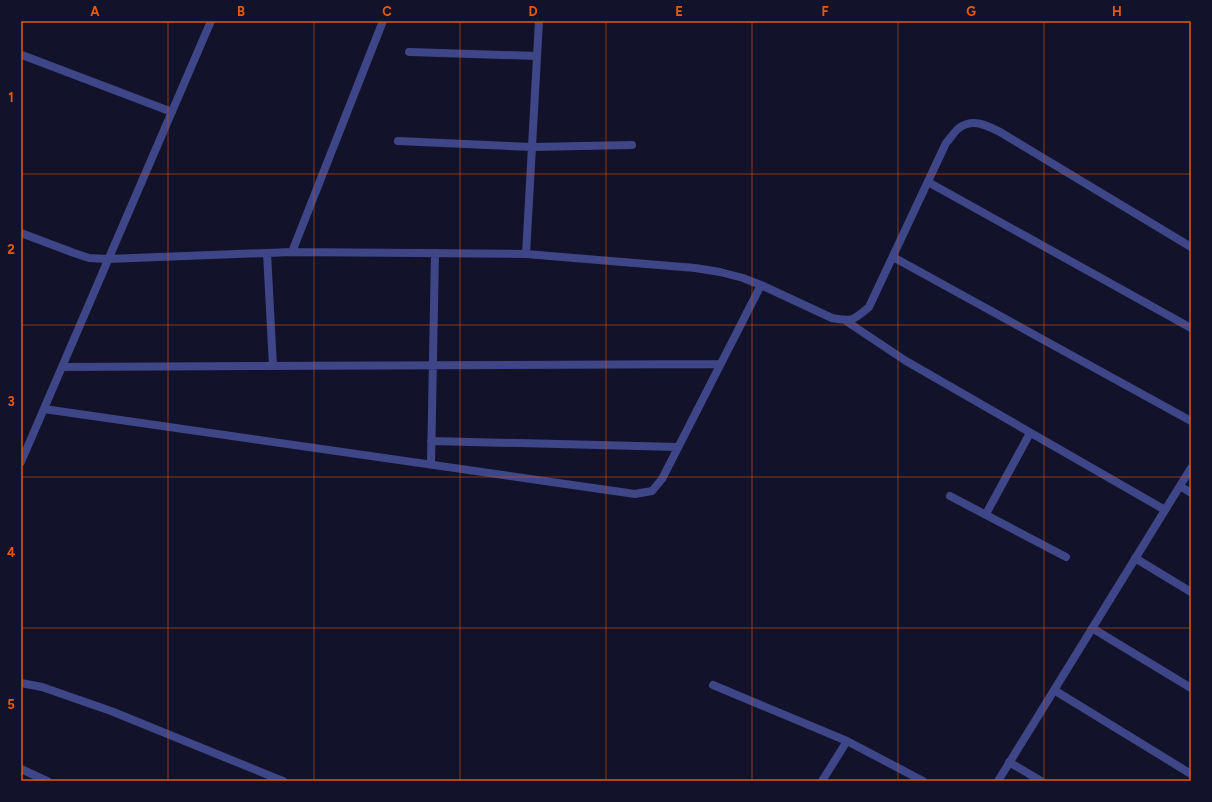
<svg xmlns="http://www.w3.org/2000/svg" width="1212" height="802" viewBox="0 0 1212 802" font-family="Figtree,sans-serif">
<rect width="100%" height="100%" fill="#13122b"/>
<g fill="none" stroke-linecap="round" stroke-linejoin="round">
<path stroke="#3e4688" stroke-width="8" d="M409 52 537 56
M22 55 172 112
M398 141 532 147 632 145
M928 182 1191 328
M21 233 74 253 89 258 108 259 292 252 526 254 695 268 720 272 743 278 761 285 832 318C852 322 854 320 869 307L946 143C950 139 954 132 959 128 973 118 986 125 1000 132L1191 247
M292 252 383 21
M267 253 273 366
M526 254 539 21
M893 257 1191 421
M846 321 906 361 1165 510
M62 367 720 364
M44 409 635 494 652 491 662 479 761 285
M431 441 678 447
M21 462 211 21
M431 464 435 253
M1180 486 1191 493
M950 496 1066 557
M986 514 1030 433
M1135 558 1191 592
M1092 628 1191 688
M21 683 42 687 111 711 283 781
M713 685 847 741 923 781
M1054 690 1191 774
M1009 762 1041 781
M21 769 47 781
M822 781 847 741
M998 781 1191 468"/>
</g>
<path fill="none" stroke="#e8590c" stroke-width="1" stroke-opacity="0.55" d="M168 21V781M314 21V781M460 21V781M606 21V781M752 21V781M898 21V781M1044 21V781M21 174H1191M21 325H1191M21 477H1191M21 628H1191"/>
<rect width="1212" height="802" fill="none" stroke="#13122b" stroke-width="44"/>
<rect x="22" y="22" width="1168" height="758" fill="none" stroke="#e8590c" stroke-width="1.5"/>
<g font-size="13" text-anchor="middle" font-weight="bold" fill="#e8590c">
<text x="95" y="16">A</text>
<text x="241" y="16">B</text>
<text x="387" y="16">C</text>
<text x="533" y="16">D</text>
<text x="679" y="16">E</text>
<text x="825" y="16">F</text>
<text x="971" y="16">G</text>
<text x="1117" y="16">H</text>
<text x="11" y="102">1</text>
<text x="11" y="254">2</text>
<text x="11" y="406">3</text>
<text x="11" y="557">4</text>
<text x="11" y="709">5</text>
</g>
</svg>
